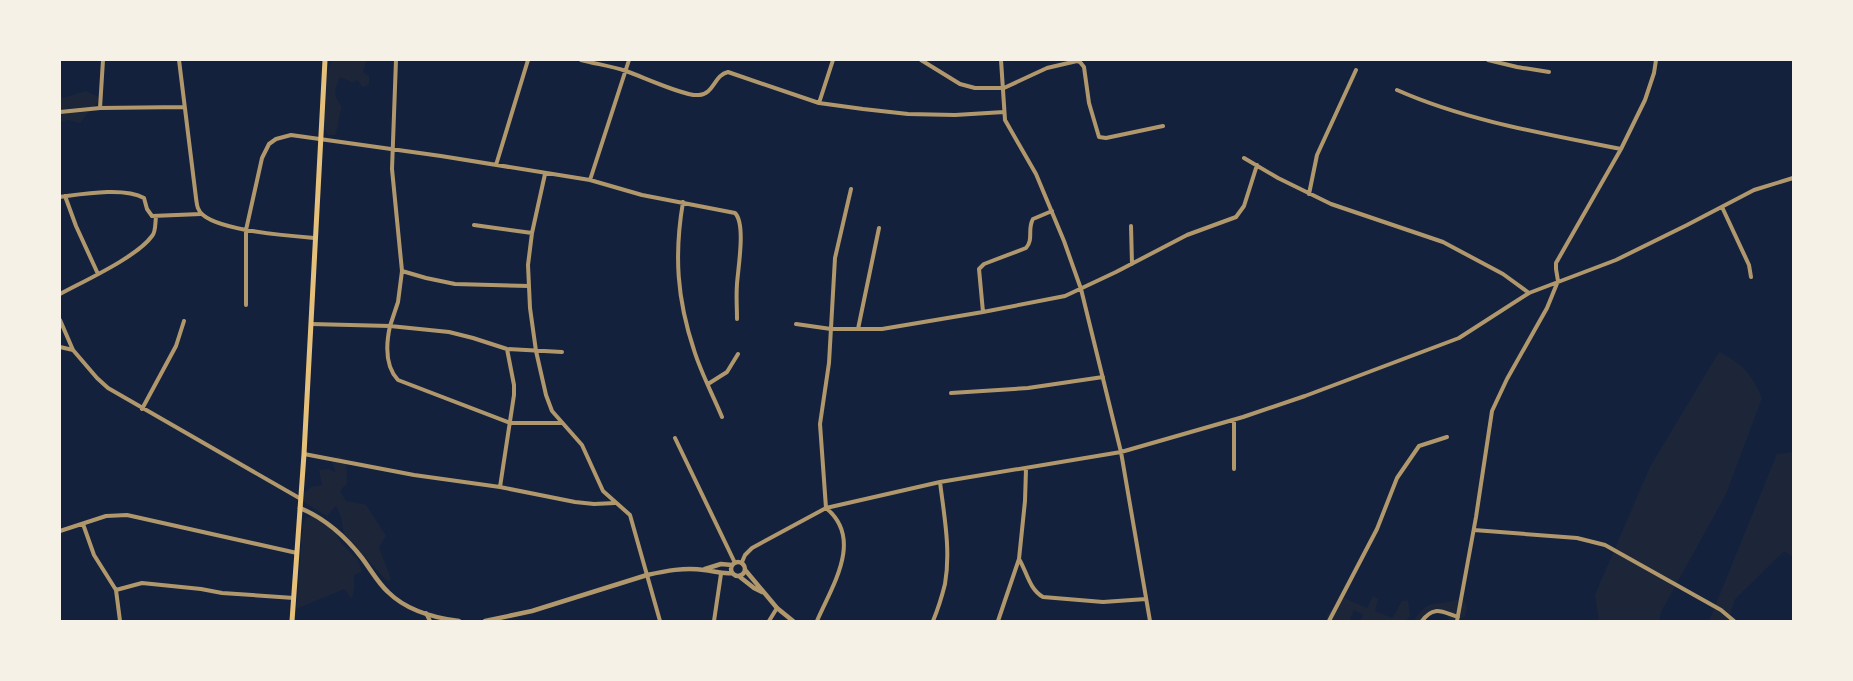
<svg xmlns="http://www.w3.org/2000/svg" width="1853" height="681" viewBox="0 0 1853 681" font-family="Commissioner,sans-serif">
<rect width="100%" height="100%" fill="#14213d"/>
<path fill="#1d2539" d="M332 60H365L366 62 363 72 369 76V85L362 87 358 80 352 82 340 77C334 90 333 96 342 107 338 117 339 126 335 135H328L324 129 327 73Z
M86 91 101 98 80 123 69 120 60 122V95L63 98Z
M1719 352C1742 363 1752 375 1762 398L1726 494 1661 612 1659 621H1599L1595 595 1650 467Z
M1793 452V557L1784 551 1735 599 1728 621H1709L1777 454Z
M338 456 346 460 347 483 340 491 346 501 366 505 386 536 379 547 391 579 388 582 344 535 341 517 336 506 327 516 302 501 303 493 306 492 311 487 322 485 319 470 329 469 336 473 332 461Z
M312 516 319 518 336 533 341 543 358 560 362 572 354 575V588L352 599 344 589 296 609 303 524 306 518Z
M1373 596 1378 599 1375 611 1392 618C1397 613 1398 606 1402 601L1408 600 1410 616 1406 621H1360L1363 615 1354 610 1349 621H1327V615L1344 598 1367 608Z
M1459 599 1464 601 1467 608 1465 617 1455 620H1449L1445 612 1430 613 1425 621H1414C1428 597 1437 607 1459 599Z"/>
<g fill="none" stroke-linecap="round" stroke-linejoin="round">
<path stroke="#b1986c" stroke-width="4" d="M179 60 196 198C197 205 197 210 203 215 222 231 289 236 315 238
M396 60 392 169 402 271 398 302 390 326 449 332 473 338 507 349 562 352
M581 60C596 64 611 66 626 71 641 76 686 97 699 95 714 94 714 75 728 72L819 103 863 109 908 114 955 115 1004 112
M921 60 960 84 975 88H1004L1047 68 1077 61 1080 62 1084 67 1089 103 1099 137 1106 138 1163 126
M1001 60 1005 120 1036 174 1064 241 1081 289 1121 452 1150 621
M1488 60 1517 67 1549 72
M1397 90C1467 121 1546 134 1621 149
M819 103 833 60
M100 108 103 60
M60 112 100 108 184 107
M1244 158 1278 178 1331 204 1443 242 1503 274 1529 293
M496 165 528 60
M545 174 532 233 528 265 530 308 536 351 546 395 552 411 582 445 603 491 630 515 660 621
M590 180 629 60
M1309 194 1317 155 1356 70
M65 196 76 226 98 274
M60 197C83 194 124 187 144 198L147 209 152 216 201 214
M683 202C674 255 677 299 694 350 701 373 713 395 722 417
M1722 207 1749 265 1751 277
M474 225 532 233
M1131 226 1132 264
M402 271 426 278 455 284 529 286
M60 294C84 281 137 257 152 236 156 232 155 223 156 217
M246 305V230L262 158 269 144 276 139 291 135 441 156 590 180 642 195 735 213C746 224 738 268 737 284 736 296 737 307 737 319
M983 312 979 269 984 264 1026 248C1034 239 1027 229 1033 219L1052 211
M60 320 73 350 97 378 108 388 301 499
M311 324 390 326C386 344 385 366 398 380L510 423H562
M796 324 831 329H882L983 312 1065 296 1116 272 1187 235 1236 217 1244 206 1257 165
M858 329 879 228
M60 347 73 350
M708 384 727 372 738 354
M951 393 1028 388 1103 377
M142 409 176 346 184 321
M675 438 735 563
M304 454 414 475 500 487 575 502 594 504 615 503
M1234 469V420
M500 487 514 395V385L507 349
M83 524 94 555 116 590 120 621
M1474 530 1577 538 1605 545 1721 610 1734 621
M60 531 106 516 127 515 297 553
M1019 559C1027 572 1029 589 1043 597L1103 602 1146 599
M742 562 745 555 752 548 826 508 940 482 1121 452 1243 417 1305 396 1459 338 1529 293 1616 260 1687 225 1754 190 1793 178
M116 590 142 583 201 589 222 593 294 598
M426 613 430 621
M714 621 721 574
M769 621 777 608
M817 621C832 586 864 539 826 508L820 424 829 363 835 258 851 189
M933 621C938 609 942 596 945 584 951 550 944 515 940 482
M998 621 1019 559 1025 501 1026 469
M1329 621 1377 529 1397 478 1419 446 1447 437
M1422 621C1434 605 1442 612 1458 617
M1457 621 1476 517 1492 411 1507 379 1547 308 1558 281 1556 269V263L1621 149 1645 100 1654 73 1656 60"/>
<path stroke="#b1986c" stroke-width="4.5" d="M300 508C326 519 345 536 362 558 371 570 378 583 388 592 406 610 435 618 459 621
M731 569a7 7 0 1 1 14 0a7 7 0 1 1-14 0Z
M705 569 721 564 732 565
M746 571 777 608 793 621
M740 577 754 588 762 592
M485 621 532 611 647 575C665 571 685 567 704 570 714 571 721 574 732 573"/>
<path stroke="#e5c07b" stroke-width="5" d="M292 621 304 454 325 60"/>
</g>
<rect width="1853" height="681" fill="none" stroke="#f6f1e7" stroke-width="122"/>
</svg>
